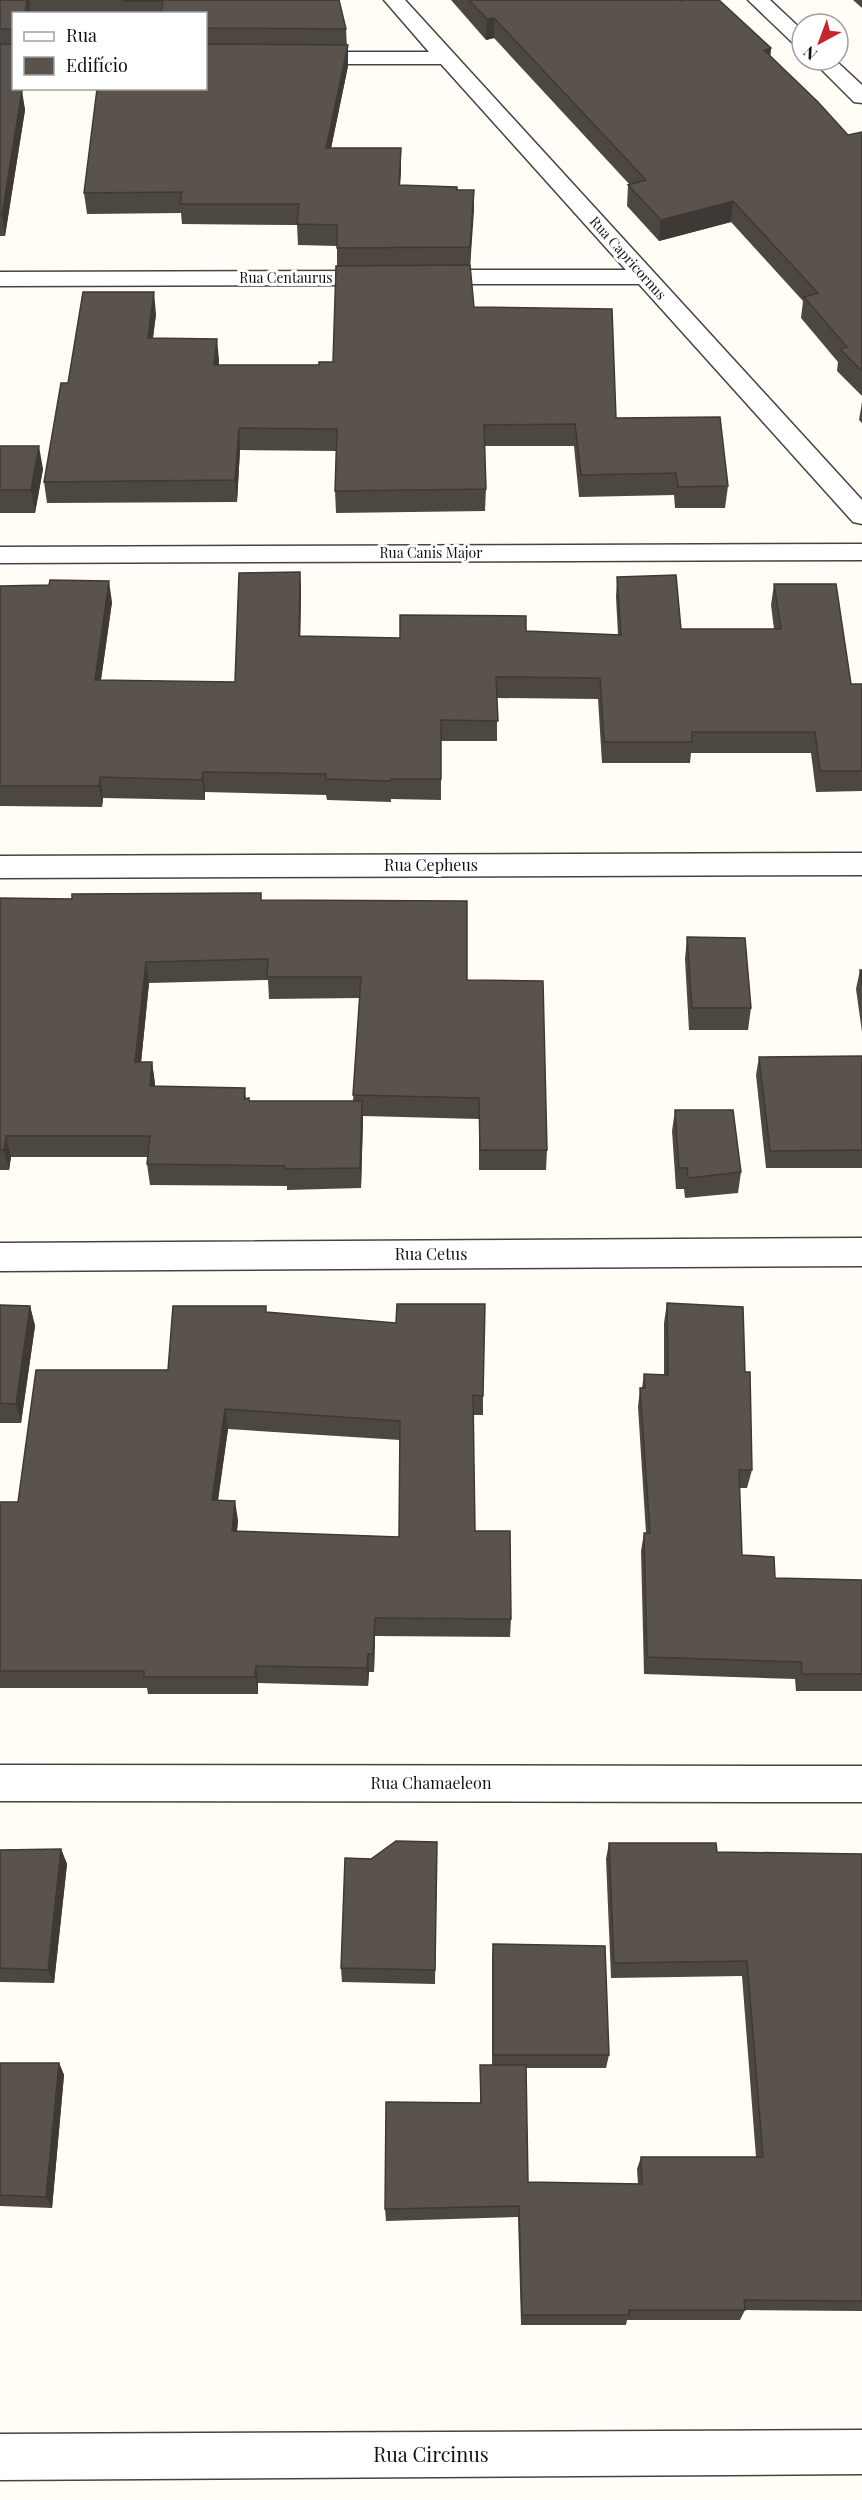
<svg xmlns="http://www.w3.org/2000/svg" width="862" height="2500" viewBox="0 0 862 2500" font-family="'Playfair Display',serif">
<rect width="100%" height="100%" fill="#fffdf5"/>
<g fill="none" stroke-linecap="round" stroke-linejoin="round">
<defs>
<path id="minor" d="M384 0H405L862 500V524L853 522 639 284H428L420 282 416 277 420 272 428 270H626L441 64H303L296 62 292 58 296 54 303 52H429Z
M748 0H770L802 30V47L795 45Z
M812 60H835L862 85V103L854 102Z
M379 271 387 273 391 278 387 283 379 285 0 286V272Z
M862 544V560L0 563V547Z
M862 853V875L0 878V856Z
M862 1238V1266L0 1271V1243Z
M0 1765 862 1766V1802L0 1801Z
M862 2430V2474L0 2480V2434Z"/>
</defs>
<use href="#minor" stroke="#444" stroke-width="3"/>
<use href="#minor" fill="#fff" fill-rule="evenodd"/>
</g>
<path fill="#4d4742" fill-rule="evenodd" d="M0 0H339L346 29 348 66 331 148 401 168 400 185 457 190H474L470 267 474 307 616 418 728 486 725 508H675L674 495 579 497 574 446H484L486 489 485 511 336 513 335 491 336 451 240 450 237 502 47 503 44 482 68 383 156 314 153 338 219 360V365H319L333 362 337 266V246L298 245 297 225 182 224 181 213 87 214 84 193 206 88V14H14L21 90 25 110 5 236H0Z
M451 0H679L771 48 770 57 848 135 862 132V396L837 371 838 362 801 318 803 301 731 222 659 241 627 206 628 185H630L494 38 486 40Z
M853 0H862V8Z
M862 402V423L859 420Z
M0 446 43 469 35 513H0Z
M300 572 301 593 300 636 400 638 526 631 618 635 616 597 617 577 681 629H774L771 605 774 584 851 684H862V791L816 792 811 753H691L690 763H602L598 699 497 698V741H441V800L391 799V802L327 800 326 795 205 792V800L103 798 102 807 0 806V586L112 602 101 680 235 682Z
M261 893V900L467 980 547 1150 546 1170H479V1119L363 1116 361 1188 287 1190V1186L150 1185 147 1164 148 1157H11L9 1170H0V898L72 899ZM268 980 269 999 360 998 353 1101H249L246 1098 245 1088 155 1086 152 1062H141L149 983Z
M687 937 751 1008 748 1030H689L685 959Z
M860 970H862V1032L856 989Z
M862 1056V1168H766L756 1075 759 1057Z
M675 1110 741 1172 738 1193 685 1198 684 1189H676L672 1131Z
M667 1303 745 1372 752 1470 747 1488H739L742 1555 775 1578 862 1580V1691H796L795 1679 644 1674 641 1551 644 1533H646L638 1407 640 1388H642L644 1374 664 1375V1323Z
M0 1305 30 1306 35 1326 21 1423H0Z
M267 1312 483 1396V1415H473L475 1531 511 1619 510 1637 375 1636 374 1672H369L368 1686 258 1683V1694H148L147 1688H0V1502H18L168 1370ZM228 1429 400 1440 399 1537 237 1531 238 1520 218 1501Z
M437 1842 435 1984 342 1982 341 1968 371 1859Z
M609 1843 717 1852 862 1854V2311L745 2310 740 2320H627L626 2325H521L518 2217 386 2221 385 2209 480 2103V2065H492V1958L493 1944 609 2055 606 2068H526L528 2182 638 2184 637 2169 641 2157H756L742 1976 611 1978 606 1859Z
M61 1849 67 1864 54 1983 0 1982V1850Z
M0 2063H59L64 2075 52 2208 0 2206Z"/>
<path fill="#3f3936" d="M27 0H29L31 14H25Z
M494 18V38L486 40 487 19Z
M348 45V66L327 168 326 148Z
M771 48 769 69 764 50Z
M22 90 25 110 5 236 2 215Z
M401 148V168L399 206V185Z
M474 190V211L470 268V247Z
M733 201 731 222 659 241 661 220Z
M154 292 156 314 150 360 148 338Z
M217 339 219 360 216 387 214 365Z
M239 428 240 450 237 502 235 480Z
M39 446 43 469 35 513 31 490Z
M300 572 301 593 300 657 299 636Z
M109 581 112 602 98 700 95 680Z
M203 772 205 792V800L202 780Z
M100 777 103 798 102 807 99 786Z
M146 962 149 983 139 1083 135 1062Z
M152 1062 155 1083 153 1106 150 1086Z
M362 1101 363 1121 361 1188 360 1168Z
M6 1136 11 1157 9 1170 4 1150Z
M30 1306 35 1326 21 1423 16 1404Z
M225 1409 228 1429 215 1519 212 1500Z
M235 1501 238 1520 235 1550 232 1531Z
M375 1618V1636L374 1672 373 1654Z
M368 1654 369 1672 368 1686 367 1668Z
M256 1666 258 1683V1694L255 1677Z
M61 1849 67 1864 54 1983 48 1970Z
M59 2063 64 2075 52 2208 46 2197Z"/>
<path fill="#5a524d" stroke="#3f3936" stroke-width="1.5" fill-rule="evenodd" d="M0 0H27L25 14H14V88H15V90H22L2 215H0V44H13V29H0Z
M123 0H339L346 29 206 28V14H161L163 1H123Z
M469 0H679L680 1 684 0H719L771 48 764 50 818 102 848 135 862 132V371L840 349 847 347 804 297 818 293 733 201 661 220 628 185 646 180 494 18 487 19Z
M206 44 348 45 326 148H401L399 185 457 187V190H474L470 247 337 248V225L297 224 299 204H180L182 192 84 193 97 89 206 88Z
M470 265 474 307 612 309 616 418 720 417 728 486 678 487 676 473 581 475 575 424 484 425 486 489 335 491 337 429 239 428 235 480 44 482 61 383H68L83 292H154L148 338 217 339 214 365H319V362H333L336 266Z
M0 446H39L31 490H0Z
M300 572 299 636 400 638V615L526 616V631L621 635 617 577 676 575 681 629H781L774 584H836L851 684H862V771H820L815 732H692V742H604L600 678 496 677 498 721 441 720V779H391L390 781 326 779V774L203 772 202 780 100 777 99 786H0V586L49 585 50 580 109 581 95 680 235 682 239 573Z
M261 893V900L467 901V980L543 981 547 1150H480L479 1098 353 1095 361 977H267L268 959 146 962 135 1062H152L150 1086 245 1088 244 1099 249 1098V1101H362L360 1168 285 1169V1166L147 1164 150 1136H6L4 1150H0V898L72 899V894Z
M687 937 745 938 751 1008H692Z
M860 970H862V984Z
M862 1056V1150L770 1151 759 1057Z
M675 1110H733L741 1172 688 1178 687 1168H679Z
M667 1303 743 1307 745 1372H750L752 1470H739L742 1555 774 1557 775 1578 862 1580V1674H802L801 1662 647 1657 644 1533H650L640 1388H645L644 1374 668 1375Z
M397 1304H485L483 1396 473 1395 475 1531H510L511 1619 375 1618 373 1654H368L367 1668 256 1666 255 1677H144V1671H0V1502H18L36 1370H168L173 1306H266V1312L396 1323ZM225 1409 400 1421 399 1537 232 1531 235 1501 212 1500Z
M0 1305 30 1306 16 1404 0 1403Z
M396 1841 437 1842 435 1970 341 1968 345 1858 371 1859Z
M609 1843H716L717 1852 862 1854V2301L744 2300 745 2310H629V2315H522L519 2206 385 2209 386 2102 481 2103 480 2065H526L528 2182 642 2184 641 2157H763L747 1961 614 1963Z
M61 1849 48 1970 0 1968V1850Z
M493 1944 605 1946 609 2055H493Z
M0 2063H59L46 2197 0 2195Z"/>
<g text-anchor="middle" stroke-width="6" stroke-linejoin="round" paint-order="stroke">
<g font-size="14" fill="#111" stroke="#fff">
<text transform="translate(628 258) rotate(48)" y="5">Rua Capricornus</text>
<text x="286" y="283">Rua Centaurus</text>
<text x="431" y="558">Rua Canis Major</text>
</g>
<g font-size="16" fill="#111" stroke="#fff">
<text x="431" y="871">Rua Cepheus</text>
<text x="431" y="1260">Rua Cetus</text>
<text x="431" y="1789">Rua Chamaeleon</text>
</g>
<g font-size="20" fill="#111" stroke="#fff">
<text x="431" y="2462">Rua Circinus</text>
</g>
</g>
<rect x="12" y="12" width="195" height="78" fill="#ffffff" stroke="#a0a0a0" stroke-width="1.5"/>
<rect x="24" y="32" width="30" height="9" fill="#ffffff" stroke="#a0a0a0" stroke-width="1.5"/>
<text x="66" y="42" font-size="18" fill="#111111">Rua</text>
<rect x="24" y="57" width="30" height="18" fill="#5a524d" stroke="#a0a0a0" stroke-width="1.5"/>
<text x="66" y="72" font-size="18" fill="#111111">Edifício</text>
<g transform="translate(820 42) rotate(221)"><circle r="28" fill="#ffffff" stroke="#a0a0a0" stroke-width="1.5"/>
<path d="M0-4.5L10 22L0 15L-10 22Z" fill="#c4262e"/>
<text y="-9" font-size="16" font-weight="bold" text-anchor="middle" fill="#111111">N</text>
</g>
</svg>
